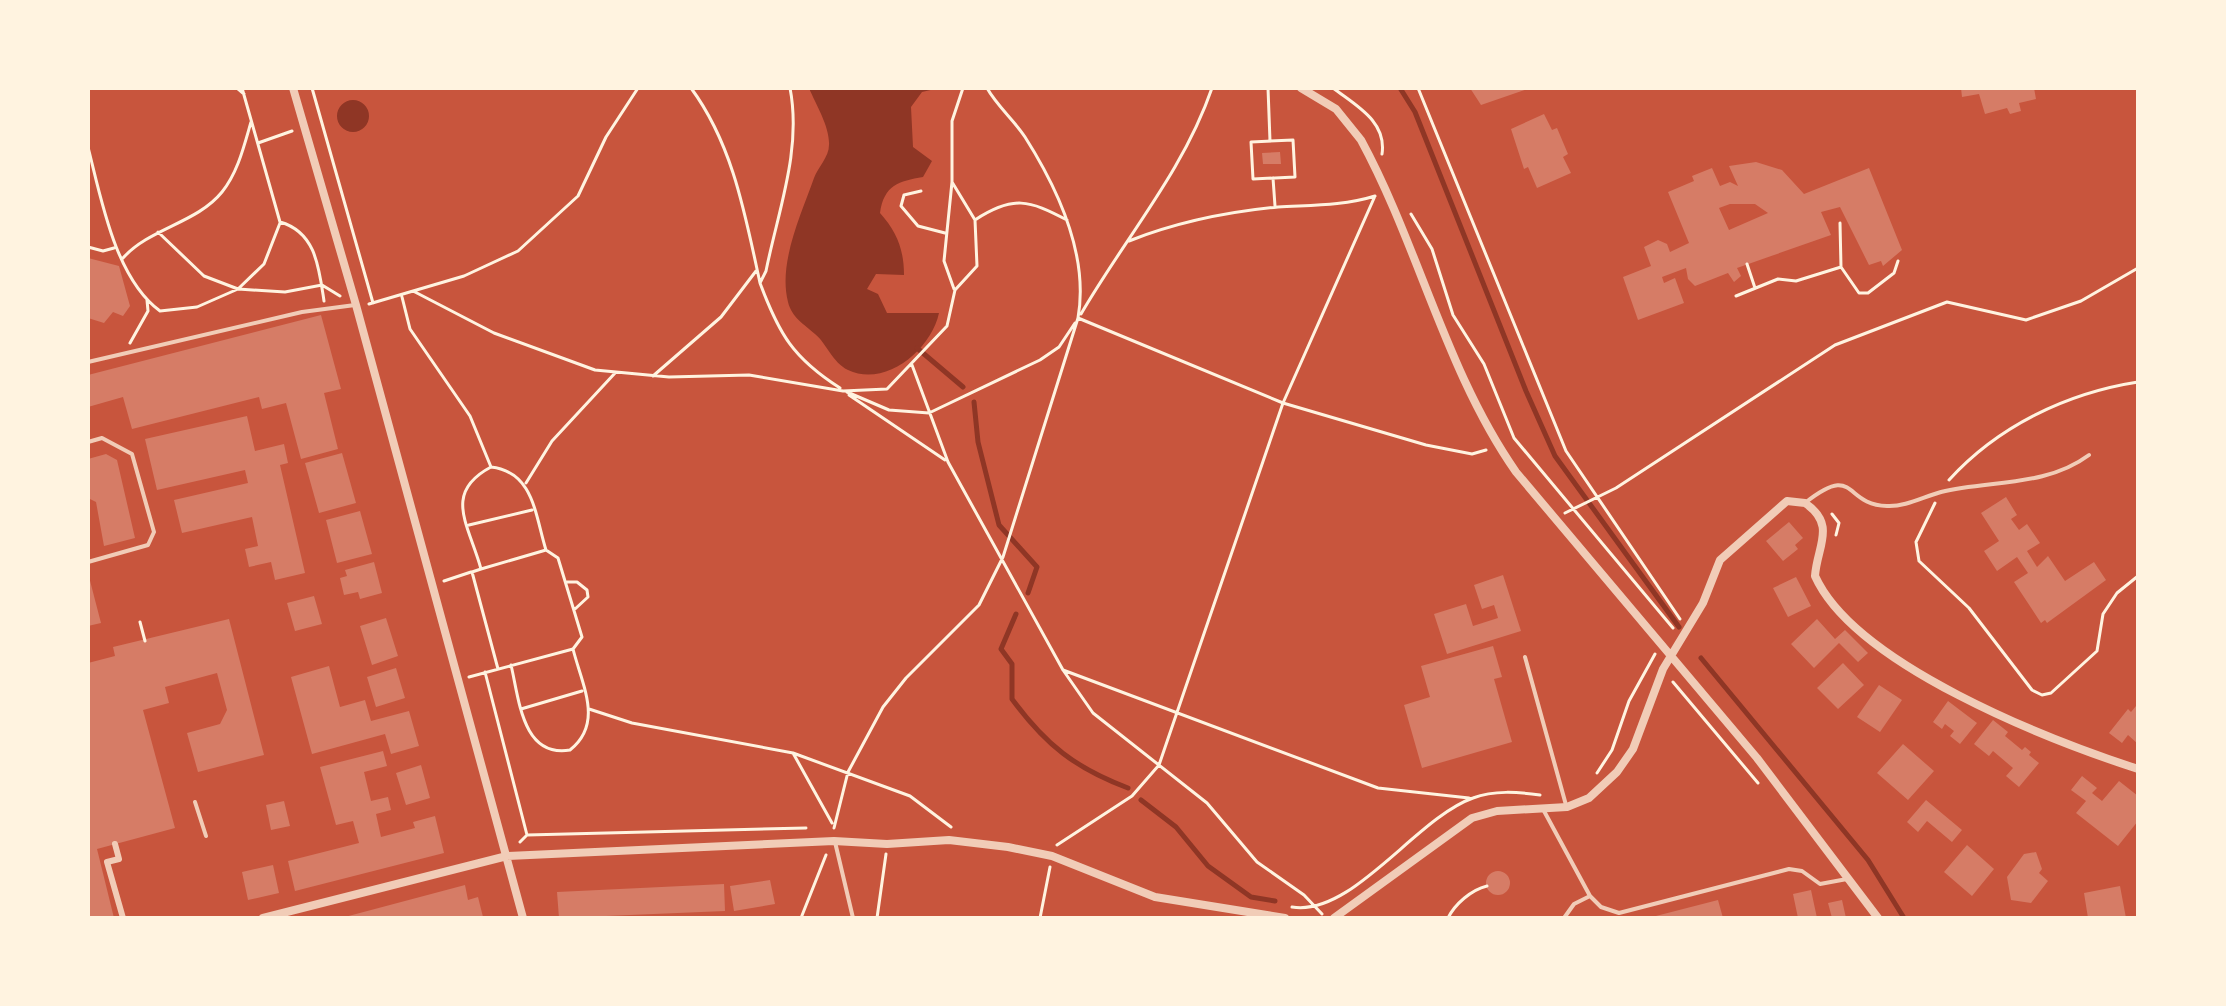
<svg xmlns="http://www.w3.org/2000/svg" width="2226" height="1006" viewBox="0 0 2226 1006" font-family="'DejaVu Sans',sans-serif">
<rect width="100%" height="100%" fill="#c8553d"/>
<path fill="#8f3625" d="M809 88H939L922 92 911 107 913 147 932 161 923 177C899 181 884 185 880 213 897 232 904 250 904 275L876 274 867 289 878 294 887 313H939C931 350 885 388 848 370 832 362 827 344 815 334 804 324 792 318 788 302 778 263 801 215 814 178 818 167 829 157 829 145 830 127 816 105 809 88Z
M337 116a16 16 0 1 1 32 0a16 16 0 1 1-32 0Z"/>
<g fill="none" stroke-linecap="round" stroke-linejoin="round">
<path stroke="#8f3625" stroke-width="5" d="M1400 88 1415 112 1526 391 1555 456 1679 627
M917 348 963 387
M974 402 978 442 999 525 1037 567 1028 593
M1016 614 1001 649 1012 664V699C1046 745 1075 768 1128 788
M1701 658 1868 860 1904 918
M1141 800 1176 827 1208 866 1251 897 1275 901"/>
</g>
<path fill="#d67c66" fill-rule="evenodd" d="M1470 88H1530L1481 105Z
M1961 88H2034L2036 99 2019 103 2021 111 2010 114 2007 108 1985 114 1979 94 1962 97Z
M1544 114 1552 130 1557 128 1568 154 1563 157 1571 173 1537 188 1528 167 1524 169 1511 129Z
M1280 152 1281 164H1263L1262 153Z
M1756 162 1782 170 1804 194 1869 168 1902 250 1883 266 1881 261 1869 265 1840 207 1821 212 1831 235 1737 268 1741 276 1734 282 1728 273 1695 286 1688 279 1686 268 1662 277 1664 283 1675 278 1684 303 1638 320 1623 277 1651 266 1644 247 1658 240 1667 244 1670 252 1689 243 1668 192 1694 181 1692 176 1712 168 1720 186 1730 182 1738 186 1729 166ZM1730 204H1755L1768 213 1729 230 1719 208Z
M88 258 119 266 130 306 123 316 113 312 104 323 88 318Z
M321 315 341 389 324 393 338 449 301 459 286 403 262 409 259 397 132 429 123 397 88 407V375Z
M247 416 255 451 284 444 288 463 280 465 305 573 275 580 271 562 249 567 245 549 258 546 252 517 182 533 174 500 248 483 245 470 157 490 145 439Z
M342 453 356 503 319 513 305 463Z
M106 454 117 460 135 538 104 546 96 502 88 498V459Z
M2006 497 2017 515 2011 519 2019 530 2027 524 2040 543 2027 551 2037 567 2048 556 2065 581 2094 562 2106 580 2047 623 2045 620 2041 623 2014 582 2028 573 2017 557 1997 571 1984 551 1999 541 1981 513Z
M360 511 372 554 337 563 326 520Z
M1789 522 1803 538 1795 545 1798 549 1783 561 1766 541Z
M374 562 382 593 360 599 358 592 344 595 340 578 347 576 345 570Z
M88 573 101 623 88 626Z
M1503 575 1521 631 1447 654 1434 614 1466 604 1473 626 1498 618 1494 605 1482 609 1474 585Z
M1796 577 1811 606 1788 617 1773 588Z
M314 596 322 624 295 631 287 603Z
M386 618 398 656 372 665 360 626Z
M229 619 264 755 198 772 187 733 220 724 227 710 217 673 165 687 169 703 143 710 175 828 97 849 114 918H88V663L115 656 113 647Z
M1817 619 1835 639 1845 630 1868 653 1858 662 1839 643 1814 668 1791 644Z
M1493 646 1502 677 1494 679 1512 742 1422 768 1404 705 1430 697 1421 666Z
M1843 663 1864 685 1838 709 1817 688Z
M329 666 340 707 365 700 371 721 409 711 419 746 391 754 385 734 312 754 291 677Z
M396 668 405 698 376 707 367 677Z
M1879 685 1902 700 1880 732 1857 717Z
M1948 701 1977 723 1960 744 1950 736 1954 731 1945 724 1942 729 1933 722Z
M2136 706 2138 744 2128 735 2122 743 2109 733 2128 709 2131 712Z
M1993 720 2008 732 2005 736 2022 750 2025 747 2031 752 2029 755 2039 763 2019 787 2006 776 2013 768 1993 751 1989 756 1974 744Z
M1903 744 1934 771 1908 800 1877 773Z
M383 751 387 766 364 772 371 801 388 797 391 810 376 814 381 837 415 828 413 822 435 816 444 853 295 891 288 861 359 843 353 821 336 825 320 767Z
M421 765 430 798 406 805 396 773Z
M2082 776 2097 788 2092 793 2102 801 2119 781 2138 796V821L2118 846 2076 813 2086 801 2071 790Z
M1926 800 1962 830 1952 842 1927 821 1918 832 1907 822Z
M284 801 290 826 271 830 266 805Z
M1967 845 1994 869 1972 896 1944 872Z
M2036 852 2042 869 2039 873 2048 881 2031 903 2011 900 2007 877 2024 854Z
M273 865 279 893 248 900 242 872Z
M1486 883a12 12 0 1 1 24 0a12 12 0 1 1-24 0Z
M770 880 775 904 734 911 730 886Z
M724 884 725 911 559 918 557 892Z
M465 885 468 900 478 897 483 917 341 918Z
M2120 886 2126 918H2088L2084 893Z
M1811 890 1817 918H1798L1793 894Z
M1718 900 1723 918H1653L1652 917Z
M1842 900 1846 918H1832L1828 903Z"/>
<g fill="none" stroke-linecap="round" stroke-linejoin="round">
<path stroke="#fff3e0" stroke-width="3" d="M237 88 244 94
M242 88 280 222C316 232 319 268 324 301
M312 88 373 303
M691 88C733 145 745 214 760 283
M790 88C802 150 778 211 766 271L760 283C779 334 793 358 840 388
M1268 88 1270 141
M1333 88C1355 105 1387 121 1382 154
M1418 88 1566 451 1680 619
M1293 140 1295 177 1253 179 1251 142Z
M258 143 292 131
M88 147C101 198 115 278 160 311L197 307 238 289 285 292 322 285 340 296
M1273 178 1275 206
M952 182 944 261 954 289
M921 191 904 195 901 206 918 226 945 233
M1411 214 1432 249 1453 315 1484 364 1514 438 1673 628
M975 220C1013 195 1029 200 1067 220
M1840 223 1841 267 1859 293H1868L1894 273 1898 261
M158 232 204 276 238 289 264 264 280 223
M1129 241C1177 222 1226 212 1278 207 1311 205 1343 206 1375 196
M88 247 103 251 114 248
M123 258C150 228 197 223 222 192 238 172 244 146 251 122
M1747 264 1755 288
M415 292 494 333 595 370 669 377 749 375 843 391 887 389 947 326 955 290 977 266 975 220 952 182V121L963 88
M1736 296 1778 279 1796 281 1841 267
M402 297 410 329 470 416 491 467
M369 304 464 276 518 251 578 196 606 137 638 88
M1081 314C1125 238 1183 172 1212 88
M1078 318 1283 403 1426 445 1472 454 1486 450
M130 343 148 311 147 300
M912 365 948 462 1063 670 1093 713 1207 803 1257 862 1304 895 1322 914
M653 376 721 317 756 271
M847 392 889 410 929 413 1040 360 1059 347 1075 323
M849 395 945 460
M1949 480C1998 426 2067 393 2138 382
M526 483 552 441 616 372
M1935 503 1916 542 1919 561 1969 608 2032 690 2042 695 2051 693 2097 651 2103 614 2117 593 2138 576
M1565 513 1616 488 1835 345 1947 302 2026 320 2081 301 2138 268
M1832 514 1839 523 1836 535
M469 525 532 510
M481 569 546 550
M444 581 471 572
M567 582H577L587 590 588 597 575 609
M140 622 145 641
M498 669 472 572 481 569C469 525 442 493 491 467 534 472 535 515 546 550L558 558 582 637 573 649C582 685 604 723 570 750 522 758 519 698 511 665
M1063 670 1378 788 1469 798
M485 672 527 835
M469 677 573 649
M1673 682 1758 783
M521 709 582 691
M589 709 632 723 793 753 910 796 951 827
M793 753 832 823
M1597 773 1612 750 1629 701 1655 654
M834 828 848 772 883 707 906 678 979 605 1003 557 1078 318C1089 256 1058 189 1025 137 1014 120 997 106 987 88
M520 842 527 835 806 828
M1057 845 1132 796 1159 765 1283 403 1375 196
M1292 907C1352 917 1416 818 1473 798 1494 790 1518 792 1540 795
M801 918 826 855
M877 918 886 854
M1040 918 1050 867
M1448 918C1455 904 1471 890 1487 886"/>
<path stroke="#f1ccb7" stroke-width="4" d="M88 362 302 312 355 305
M88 442 102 438 132 454 154 532 148 545 88 562
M1805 503C1857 462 1843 505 1887 506 1905 507 1923 497 1941 492 1991 480 2046 487 2089 455
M1525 657 1566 805
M195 802 206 836
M1544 811 1590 896 1601 907 1619 913 1789 869 1802 871 1820 884 1847 879
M835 842 853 918
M1564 918 1574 904 1590 896"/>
<path stroke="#f1ccb7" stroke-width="6" d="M115 844 119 859 107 862 123 918"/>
<path stroke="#f1ccb7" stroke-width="8" d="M293 88 356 305 523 918
M1301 88 1336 109 1361 140C1419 247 1446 372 1516 472L1757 758 1878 918
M263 918 507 856 834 841 887 844 949 840 1008 847 1052 856 1155 897 1285 918
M1334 918 1472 818 1497 811 1567 807 1589 798 1617 772 1633 749 1663 669 1703 603 1720 560 1787 501 1805 503C1837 525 1817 546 1815 576 1855 665 2049 740 2138 769"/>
</g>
<rect width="2226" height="1006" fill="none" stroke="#fff3e0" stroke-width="180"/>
</svg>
